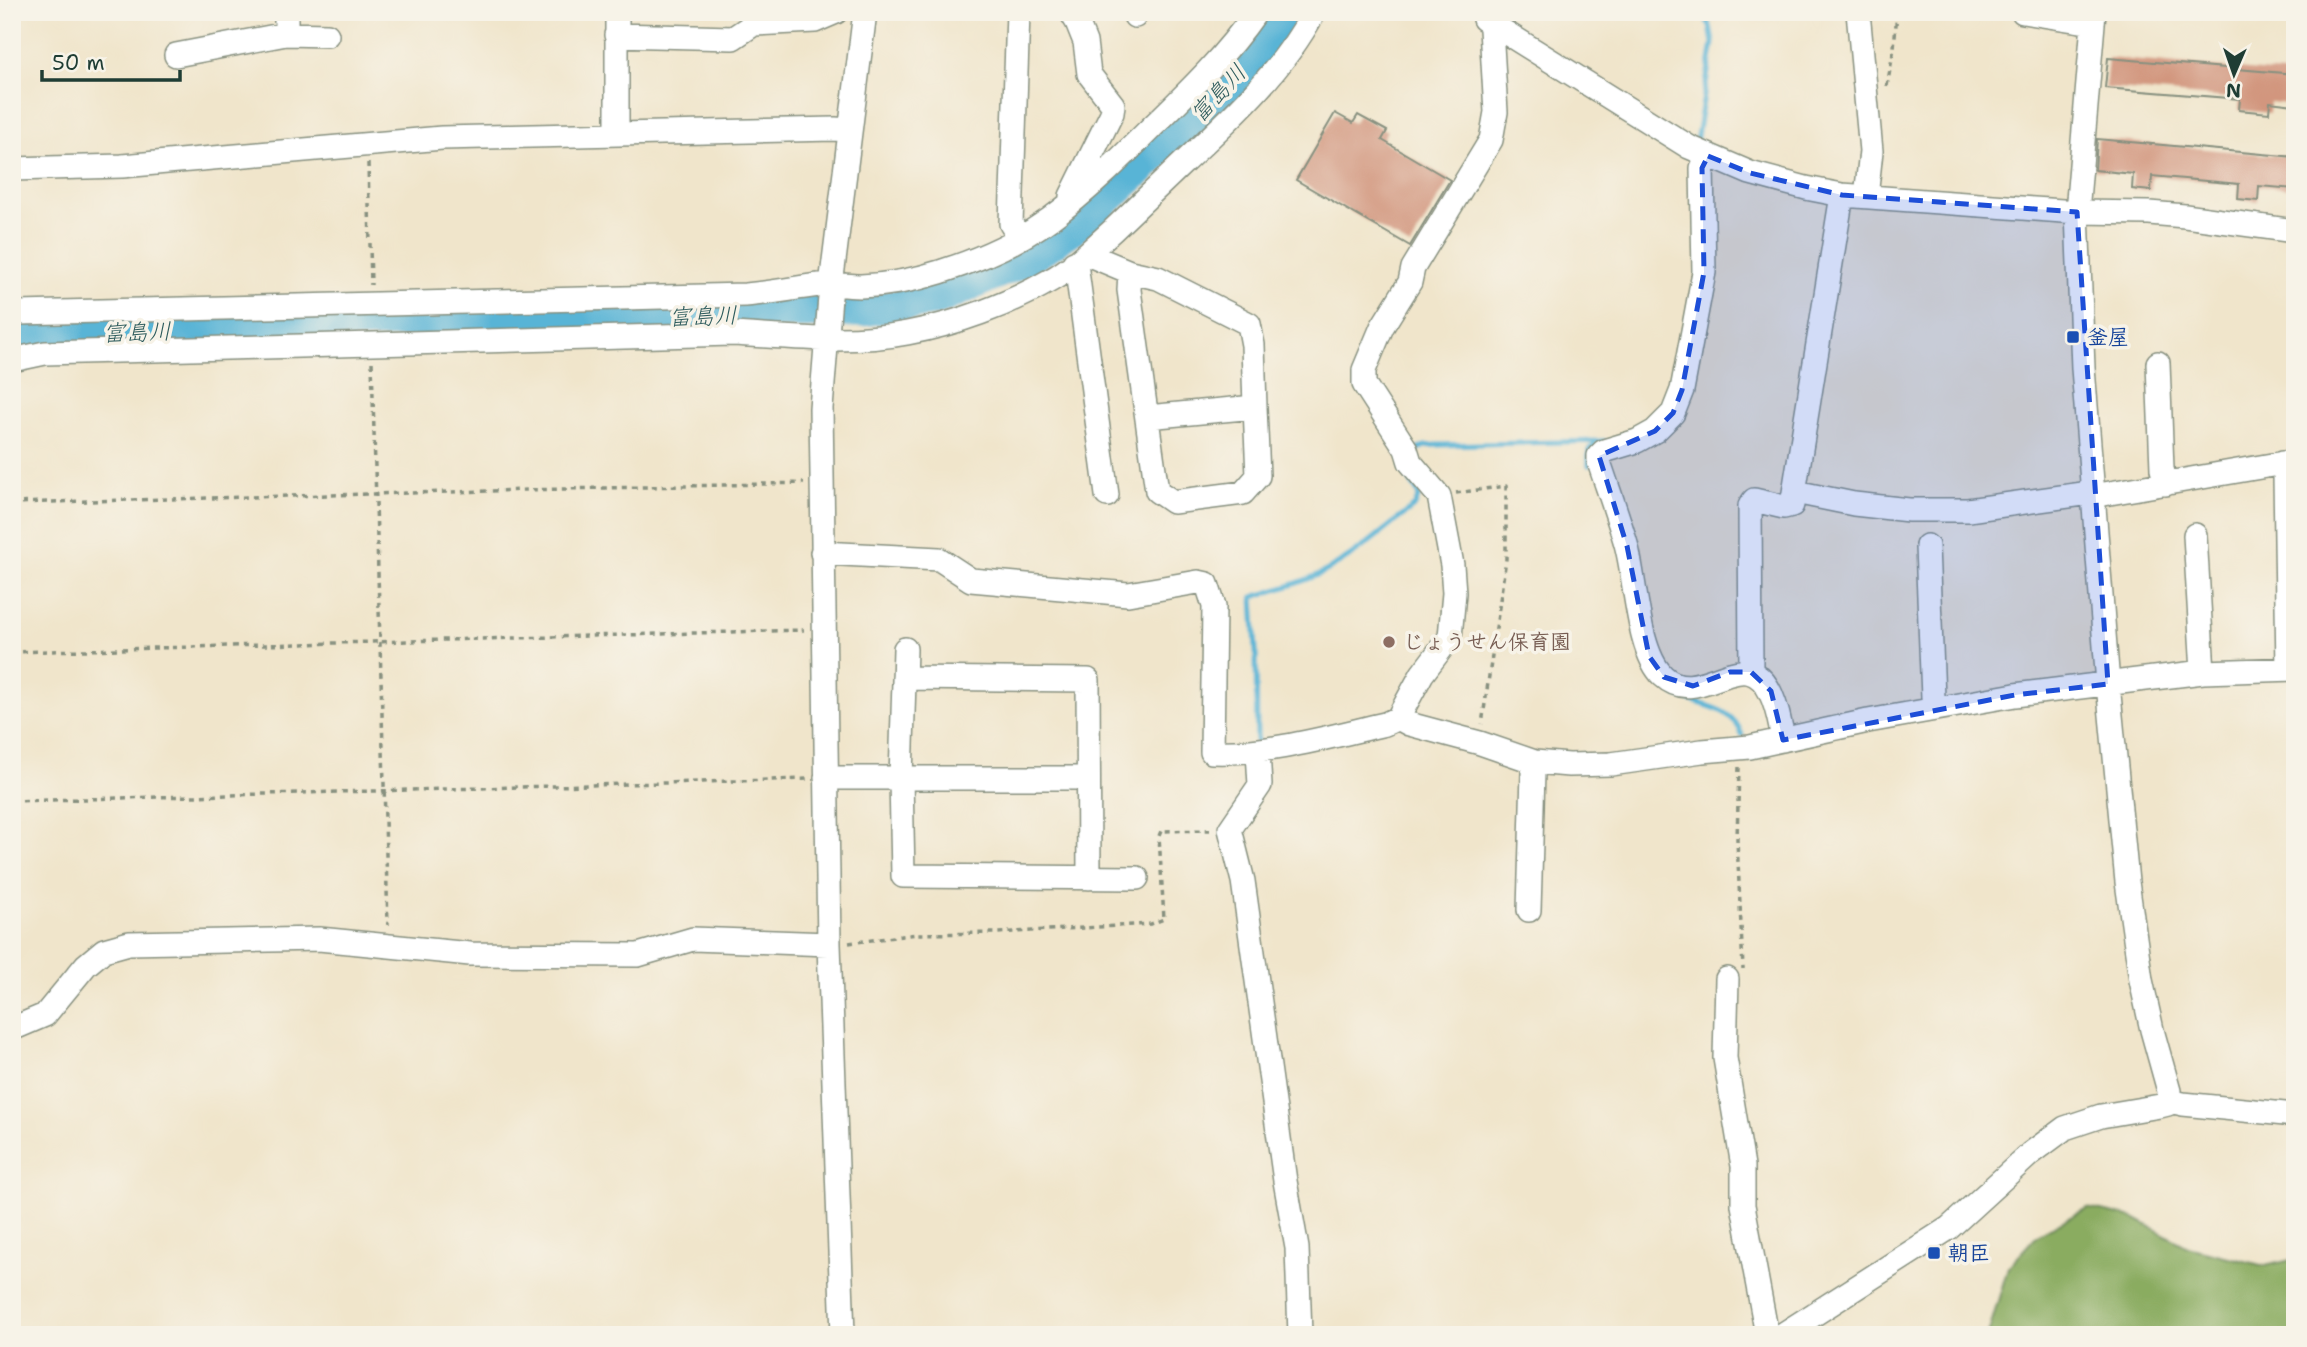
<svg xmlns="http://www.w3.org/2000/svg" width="2307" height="1347" viewBox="0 0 2307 1347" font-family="'Shantell Sans','Klee One',sans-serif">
<rect width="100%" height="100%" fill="#f7f3e8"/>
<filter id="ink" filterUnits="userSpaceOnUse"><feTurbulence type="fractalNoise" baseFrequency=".0143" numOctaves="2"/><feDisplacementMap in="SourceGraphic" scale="14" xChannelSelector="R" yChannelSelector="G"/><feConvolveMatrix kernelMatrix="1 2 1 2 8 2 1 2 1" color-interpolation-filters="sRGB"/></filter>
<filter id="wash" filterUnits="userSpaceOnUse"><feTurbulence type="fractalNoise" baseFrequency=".00686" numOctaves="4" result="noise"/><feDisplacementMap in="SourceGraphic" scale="28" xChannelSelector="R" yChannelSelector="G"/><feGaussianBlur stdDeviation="1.57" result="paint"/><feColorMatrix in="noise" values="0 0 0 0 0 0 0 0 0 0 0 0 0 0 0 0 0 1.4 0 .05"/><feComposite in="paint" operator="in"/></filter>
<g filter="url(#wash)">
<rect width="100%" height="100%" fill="#f0e5cb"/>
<path fill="#8aac61" stroke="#54744a" stroke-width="2" d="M2087 1208 2134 1218 2188 1247 2265 1266 2295 1259V1335H1988L2008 1267 2037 1235Z"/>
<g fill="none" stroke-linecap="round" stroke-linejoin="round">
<path stroke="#58b4d6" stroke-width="5" d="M1696 142 1713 43 1710 26 1702 12
M1412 452 1425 446 1437 445 1604 441
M1589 465V450L1594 446
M1675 694C1699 707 1732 704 1742 735
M1257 743 1256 650 1253 597C1278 589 1303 583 1326 571 1358 554 1386 528 1415 506L1419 495 1402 467"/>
<path stroke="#58b4d6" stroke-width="33" d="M12 336 33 332 676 314 857 311 936 300 1028 259 1083 221 1233 84 1274 28 1283 12"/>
</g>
<g id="blocks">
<path fill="#d2967e" d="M2108 58 2295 74V105L2270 102 2269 113 2239 110 2240 99 2105 88Z
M1335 113 1353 123 1358 115 1387 131 1382 140 1450 180 1410 246 1296 180Z
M2097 139 2295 157V189L2259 186 2258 201 2238 199 2239 184 2152 176 2151 191 2132 189 2133 174 2095 170Z"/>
</g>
</g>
<g filter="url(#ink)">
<use href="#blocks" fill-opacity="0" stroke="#889180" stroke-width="2"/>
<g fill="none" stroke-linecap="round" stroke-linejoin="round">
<defs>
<path id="minor" d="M286 12V34
M617 12V133
M1018 12 1011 224 1020 238
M1071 12 1077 22 1085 42 1089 74 1113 105 1112 113 1071 196
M1858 12 1871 151 1866 197
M2023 12 2093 23
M1135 16V12
M1484 19 1689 147 1750 173 1806 188 1842 195 2077 212 2149 213 2185 216 2295 231
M616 35 733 38 754 24 815 21 836 12
M176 55 286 34 327 35
M1708 156 1702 168 1704 272 1682 390 1673 413 1655 431 1637 441 1604 451 1599 456V462C1608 489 1618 516 1626 544 1636 579 1637 651 1663 676 1707 717 1762 607 1783 740
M12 169 122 166 442 138 835 129 850 130
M1091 250 1094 257 1130 272 1158 278 1249 324 1253 345 1255 407 1147 417
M1074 263 1077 271 1107 495
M1130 272 1129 290 1157 491 1173 502 1243 493 1258 476 1255 407
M12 315 19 313 745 295C770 293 794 288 819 285 833 283 847 286 861 286 887 285 915 280 940 272 978 260 1017 243 1050 219 1087 192 1120 159 1152 127 1190 90 1226 55 1256 12
M12 360 45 353 732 334C790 337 850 344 907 333 956 324 1008 305 1051 280 1074 267 1094 247 1113 230 1136 208 1159 186 1182 164 1231 118 1282 72 1314 12
M2158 363 2162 469 2166 484
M2282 463 2285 476 2288 669
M1795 492 1854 504 1909 510H1968L2083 494H2104L2295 461
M2195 535 2203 672
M1927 546 1933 698 1936 709
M822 553 939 559 971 580 1128 594 1198 582 1207 584 1214 606 1212 752C1271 754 1328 737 1385 724L1398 718 1422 674 1450 637 1454 593 1452 565 1439 496 1410 462 1406 449 1364 384V370L1382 327 1410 282 1413 268 1491 140 1496 112 1490 12
M905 649 901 778 903 876 1137 878
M1751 672 1750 506 1754 500 1784 507 1792 505 1842 195
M904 678 1088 680 1089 878
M1398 718 1409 724 1480 743 1535 762 1569 765 1611 764 1702 751 1750 747 1868 721 2015 695 2203 672 2295 669
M1258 752 1260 785 1230 829 1243 881 1285 1181 1297 1248 1300 1335
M826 778H1088
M1529 910 1533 773 1535 762
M1727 979 1725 1058 1743 1166V1205L1767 1335
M12 1029 45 1015 86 965 104 950 129 943 319 939 470 954 638 955 693 939 829 944
M2169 1101 2183 1104 2295 1115
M843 1335 829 944 821 408 831 285 865 12
M1782 1335 1949 1228 2030 1154 2065 1128 2101 1116 2160 1106 2168 1104 2169 1091 2152 1030 2141 980 2127 882 2108 684 2083 368 2077 212 2094 12"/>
</defs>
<use href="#minor" stroke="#889180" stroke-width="26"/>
<path stroke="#889180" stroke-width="3.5" stroke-dasharray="5 5" stroke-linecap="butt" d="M1887 86 1894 48 1897 12
M368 163 371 285
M372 362 388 925
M1456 493 1506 486V559L1482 724
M12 503 804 483
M12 652 804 630
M1739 767 1737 840 1743 969
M12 801 807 779
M849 943 917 934 997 933 1151 924 1164 919 1159 836 1161 831 1210 830"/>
<use href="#minor" stroke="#fff" stroke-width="23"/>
</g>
</g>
<path fill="#1d4ed8" fill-opacity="0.2" stroke="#1d4ed8" stroke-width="5" stroke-dasharray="14 9" stroke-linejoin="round" d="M1708 156 1750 173 1842 195 2077 212 2108 684 2015 695 1783 740 1771 691 1751 672H1730L1693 686 1664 677 1649 656 1627 546 1599 456 1655 431 1673 413 1682 390 1704 272 1702 168Z"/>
<g fill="#1a4fb4" stroke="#f7f3e8" stroke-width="2.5">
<rect x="2066" y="330" width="14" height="14" rx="3.5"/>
<rect x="1927" y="1246" width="14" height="14" rx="3.5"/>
</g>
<circle fill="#8d6e63" stroke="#f7f3e8" stroke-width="2.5" cx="1389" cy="642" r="7"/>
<g text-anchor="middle" stroke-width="7" stroke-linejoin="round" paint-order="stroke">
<g font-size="21" font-weight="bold" fill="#164399" stroke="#f7f3e8" text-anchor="start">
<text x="2087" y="344">釜屋</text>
<text x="1948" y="1260">朝臣</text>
</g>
<g font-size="21" font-weight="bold" fill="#785e54" stroke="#f7f3e8" text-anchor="start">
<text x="1403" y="649">じょうせん保育園</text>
</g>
<g font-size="23" font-style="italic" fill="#2d5b5c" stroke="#f7f3e8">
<text transform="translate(1218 93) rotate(-47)" y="8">富島川</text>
<text transform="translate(703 316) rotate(-2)" y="8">富島川</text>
<text transform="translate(137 332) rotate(-2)" y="8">富島川</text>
</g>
</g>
<rect width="2307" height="1347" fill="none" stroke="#f7f3e8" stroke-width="42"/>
<g transform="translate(2234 74) rotate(182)" stroke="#f7f3e8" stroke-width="5" paint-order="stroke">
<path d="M0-5L12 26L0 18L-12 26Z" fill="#1f3d34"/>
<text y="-10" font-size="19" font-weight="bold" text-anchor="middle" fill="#1f3d34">N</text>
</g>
<path d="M42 70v10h138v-10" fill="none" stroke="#1f3d34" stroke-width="3.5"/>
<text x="52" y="70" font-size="21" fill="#1f3d34" stroke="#f7f3e8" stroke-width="5" paint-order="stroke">50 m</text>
</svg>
